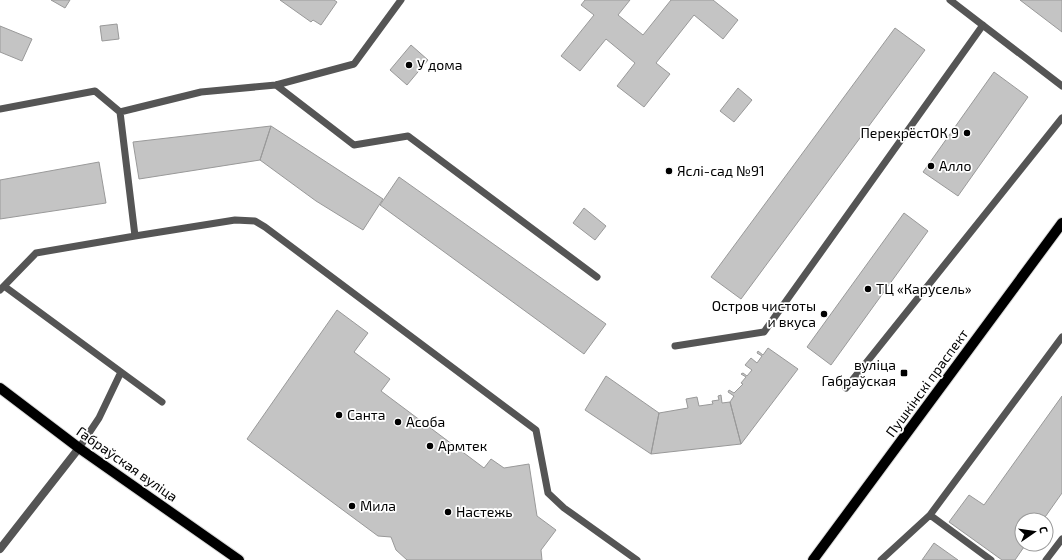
<svg xmlns="http://www.w3.org/2000/svg" width="1062" height="560" viewBox="0 0 1062 560" font-family="'Exo 2',sans-serif">
<rect width="100%" height="100%" fill="#fff"/>
<path fill="#c4c4c4" stroke="#999" d="M51 0H70L65 8Z
M280 0H334L337 2 321 25 313 20 311 22Z
M585 0H630L618 15 643 35 671 0H713L738 20 723 39 694 15 656 63 670 74 644 107 617 86 635 63 606 39 580 71 561 56 594 15 581 5Z
M1020 0H1062V32Z
M117 24 119 39 102 41 100 26Z
M0 26 32 39 22 61 0 52Z
M895 28 925 50 741 299 711 277Z
M411 45 428 60 407 85 390 70Z
M994 72 1028 97 958 196 923 172Z
M738 88 752 100 734 122 720 111Z
M271 126 383 199 363 230 316 201 260 160Z
M271 126 260 160 139 179 133 142Z
M99 162 106 203 0 219V180Z
M399 177 606 324 584 354 380 205Z
M584 208 606 226 595 240 573 223Z
M904 213 928 231 831 365 807 347Z
M337 310 368 333 354 352 390 379 381 391 484 468 491 459 504 468 529 464 537 516 556 530 541 550 542 560H407L396 550 391 537 378 536 247 439Z
M768 348 798 369 741 444 730 402 734 396 728 392 729 390 734 393 743 384 741 383 746 377 741 374 743 373 747 376 752 370 745 365 751 358 757 363 762 356 757 353 758 351 763 355Z
M606 376 659 413 651 454 585 410Z
M721 395 722 403 730 402 741 444 651 454 659 413 688 408 686 399 697 397 699 406 713 404 712 401 719 400 718 396Z
M1062 396V493L1043 520H1022V544H1026L1015 560H1002L949 522 969 495 984 505Z
M934 543 958 560H922Z"/>
<g fill="none" stroke-linecap="round" stroke-linejoin="round">
<defs>
<path id="primary" d="M0 388 79 448 239 560
M813 560 1062 223"/>
</defs>
<use href="#primary" stroke="#dbdbdb" stroke-width="12"/>
<path stroke="#555" stroke-width="7" d="M950 0 1062 86
M276 85 354 145 408 136 597 277
M0 109 95 91 120 112
M135 236 235 220 255 221 265 227 536 430 548 493 564 508 637 560
M4 286 121 372 99 418 79 448
M0 290 36 253 135 236 120 112 201 92 276 85 354 64 401 0
M675 346 764 332 983 25
M121 372 162 402
M846 388 1062 118
M930 515 991 560
M881 560 930 515 1062 337
M1046 560 1062 539"/>
<path stroke="#555" stroke-width="8" d="M0 549 79 448"/>
<use href="#primary" stroke="#000" stroke-width="10"/>
</g>
<g fill="#000" stroke="#fff" stroke-width="1.5">
<circle cx="409" cy="65" r="4"/>
<circle cx="967" cy="133" r="4"/>
<circle cx="931" cy="166" r="4"/>
<circle cx="669" cy="171" r="4"/>
<circle cx="868" cy="289" r="4"/>
<circle cx="824" cy="314" r="4"/>
<rect x="900" y="369" width="8" height="8" rx="2"/>
<circle cx="339" cy="415" r="4"/>
<circle cx="398" cy="422" r="4"/>
<circle cx="430" cy="446" r="4"/>
<circle cx="352" cy="506" r="4"/>
<circle cx="448" cy="512" r="4"/>
</g>
<g text-anchor="middle" stroke-width="3.5" stroke-linejoin="round" paint-order="stroke">
<g font-size="14" fill="#000" stroke="#fff" text-anchor="start">
<text x="417" y="70">У дома</text>
<text x="959" y="138" text-anchor="end">ПерекрёстОК 9</text>
<text x="939" y="171">Алло</text>
<text x="677" y="176">Яслі-сад №91</text>
<text x="876" y="294">ТЦ «Карусель»</text>
<text x="816" y="311" text-anchor="end">Остров чистоты<tspan x="816" dy="16">и вкуса</tspan></text>
<text x="896" y="370" text-anchor="end">вуліца<tspan x="896" dy="16">Габраўская</tspan></text>
<text x="347" y="420">Санта</text>
<text x="406" y="427">Асоба</text>
<text x="438" y="451">Армтек</text>
<text x="360" y="511">Мила</text>
<text x="456" y="517">Настежь</text>
</g>
<g font-size="14" fill="#000" stroke="#fff">
<text transform="translate(927 383) rotate(-54)" y="5">Пушкінскі праспект</text>
<text transform="translate(127 464) rotate(35)" y="5">Габраўская вуліца</text>
</g>
</g>
<g transform="translate(1034 532) rotate(77)"><circle r="19" fill="#ffffff" stroke="#999999"/>
<path d="M0-3L7 15L0 10L-7 15Z" fill="#000000"/>
<text y="-6" font-size="11" font-weight="bold" text-anchor="middle" fill="#000000">С</text>
</g>
</svg>
